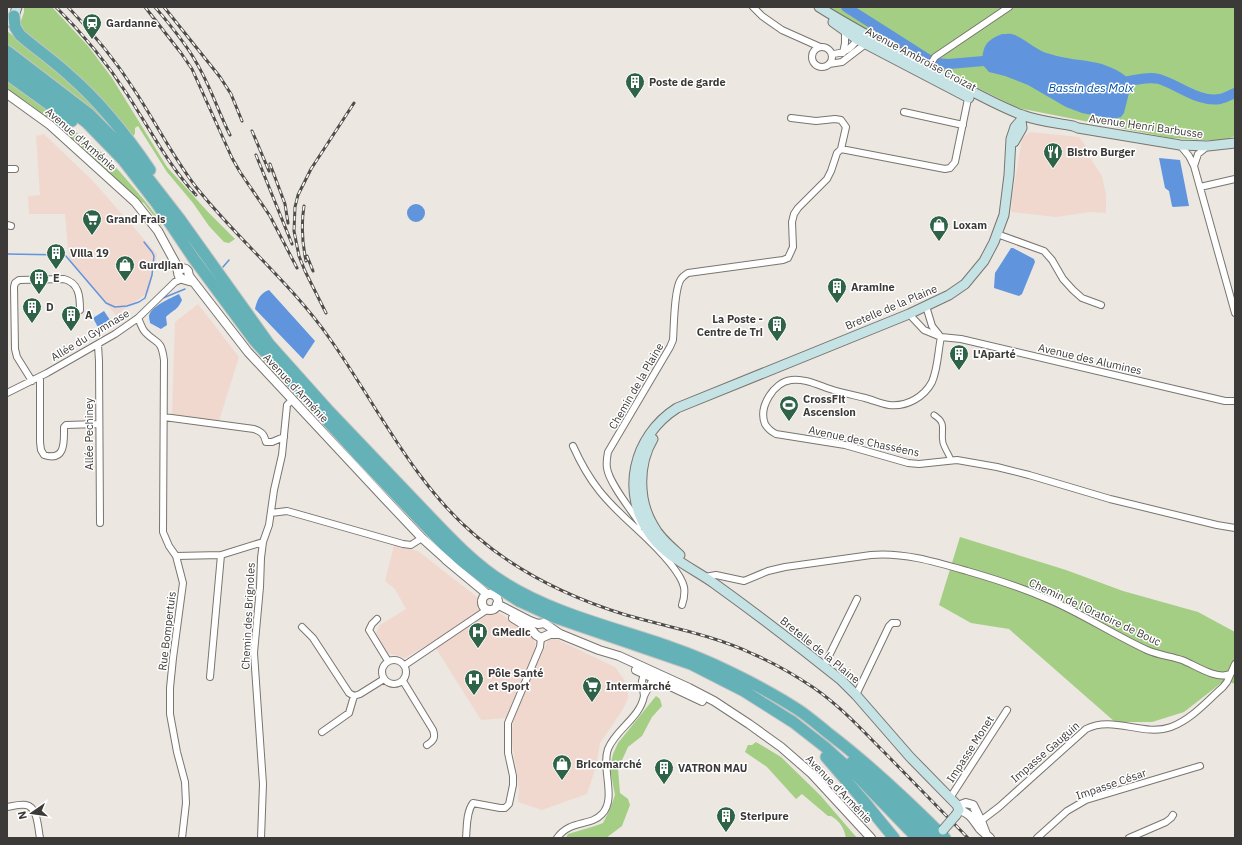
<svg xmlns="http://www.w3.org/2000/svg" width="1242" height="845" viewBox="0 0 1242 845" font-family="'IBM Plex Sans',sans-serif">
<rect width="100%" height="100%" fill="#ece7e1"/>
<path fill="#f1d8cf" d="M1030 132 1079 137 1085 145 1087 153 1102 176 1106 195V213L1090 212 1056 217 1011 212 1012 198 1022 138Z
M44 134 92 180 157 254 149 292 116 315 69 261 65 214H29L28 196 40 195 36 136Z
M198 304 239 357 219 421 172 415 175 322Z
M394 545 418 551 477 597 481 601 482 608 490 615 494 612H498L531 633 535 643 536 649 530 660 506 718 481 720 432 642 405 658 388 653 376 633 380 625 406 609 395 589 385 581Z
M552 637 615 667 623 678 628 690V698L622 711 600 743 596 767 587 794 542 810 518 802 519 788 511 737 514 716 548 640Z"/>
<path fill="#a3ce83" d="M24 7H52L88 46 112 78 167 167 208 212 235 239 229 243 224 242 209 226 193 203 167 172 138 126 135 128V133L133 137 26 36 20 24 24 12Z
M828 7H1235V136L1222 141 1171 138 1018 108 922 60 838 14Z
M7 31 76 85 124 139C87 105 48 74 7 45Z
M7 78 100 151 121 173 145 201 158 218 162 227 144 203 141 202 57 125 31 105 7 89Z
M960 537 1066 570 1123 591 1198 612 1235 632V684L1225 680 1184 712 1152 722H1115L1009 629 971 623 939 605Z
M656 696 660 699 662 706 652 717 642 736 628 747 618 769 620 793 628 799 630 805 622 826 606 838H566L568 834 595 826 603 823 610 809 615 795 610 768 613 754 618 743Z
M756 742 781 757 820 795 857 838H846C844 828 840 821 831 816H828L802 794 796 799 767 767 745 752 748 745H752Z"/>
<path fill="#6095dd" d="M1002 34C1006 34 1011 33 1015 35 1027 40 1037 51 1050 54 1082 64 1103 56 1132 81L1124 113 1121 117 1113 119 1082 113 1066 107 1028 85 1005 76 989 72 982 64C983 46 985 41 1002 34Z
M1159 158 1180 160 1189 206 1173 207 1172 206 1169 191 1165 188Z
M407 213a9 9 0 1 1 18 0a9 9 0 1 1-18 0Z
M1011 248H1013L1034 259 1035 262 1022 294 1019 296 994 288 995 273Z
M269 290 315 341 303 359 255 309C257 300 260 293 269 290Z
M179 294 182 300C177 311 174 309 166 317L167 325 161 329 150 323C150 321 149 319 149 317 149 307 171 298 179 294Z
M104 311 112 323 100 331 93 318Z"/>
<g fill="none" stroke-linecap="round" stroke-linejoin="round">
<path stroke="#6095dd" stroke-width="1.5" d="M7 254 65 255 106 303 115 307 127 306 139 302 145 298 152 275 154 256 152 252 144 242
M223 267 229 260
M163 298 185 289"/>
<path stroke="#6095dd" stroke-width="10" d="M846 7 934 63 949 64 995 60
M1119 83C1131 81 1147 76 1159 79 1179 85 1199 103 1220 99 1225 98 1230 95 1235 93"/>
<defs>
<path id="pedestrian" d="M934 415C948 424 940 430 943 443 945 449 949 455 951 460"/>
<path id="minor" d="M753 7 762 16 782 30 820 47
M812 57a10 10 0 1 1 20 0a10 10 0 1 1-20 0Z
M843 53 845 43V31
M832 54C846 53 850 49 859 38
M829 64 842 62 868 42
M927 70 935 57 1009 7
M904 112 963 125
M1180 145 1189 156 1194 166 1235 313
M841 149 945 169 950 168 955 162 969 94
M1194 166 1198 154 1208 146
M7 169H15
M1200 187 1235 179
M7 225 11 226
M997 234 1044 251 1052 260 1063 279 1073 290 1082 298 1101 305
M926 306 932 326 940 336
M909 314 924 330 941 337 961 339 1225 401H1235
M138 318C140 322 142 329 145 332 157 345 161 338 164 360L163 532 169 546 176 556 183 583 173 658 170 688V714L177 752 185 782 186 803 182 838
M941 337C938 351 938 368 932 382 924 397 907 407 889 405 881 404 873 400 865 398 853 395 842 393 830 389 818 385 804 378 791 380 774 382 758 407 765 424 768 429 772 432 776 434L845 445 908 463 919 464 957 460 997 467 1029 475 1110 499 1217 525 1235 528
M98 345 99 361 100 523
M40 377V442L41 450 44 455C66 462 64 441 64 427L66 425 99 424
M32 381 17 357 15 349 14 287 15 283 19 280 64 279C79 283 80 296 80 310
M7 393 47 373 115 334 138 318 175 282 182 279
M164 417 254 429C262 432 264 434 266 442H272L284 437
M573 446C590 484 606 501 637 529L641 526
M271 513 287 511 403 544 411 545 422 538
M641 525C632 511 609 483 607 468 606 462 607 457 608 452L670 347 673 340C674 326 674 289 681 279 683 276 685 275 688 273L783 260 788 258 793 247 792 222 794 214 798 208 827 179 831 171 837 153 841 149 846 127 841 120 835 119 816 121 791 118
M637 529C650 541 680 570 684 587 685 593 684 599 682 605
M176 556 221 555 263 542
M705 577 716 575 744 581 768 571 785 567 871 555C903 552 936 562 967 571 995 579 1023 588 1050 600 1083 614 1114 635 1147 650 1158 655 1170 656 1182 660 1195 665 1216 680 1230 674
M377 619 372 624 369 630 388 661
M302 627 313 638 349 693 354 696 360 694 384 679
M382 672a12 12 0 1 1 24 0a12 12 0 1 1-24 0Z
M405 665 485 611
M824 666 857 599
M645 670 642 681 644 696 655 675
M210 677 221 555
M403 681 433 730C436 738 433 741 427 745
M856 695 889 626 892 623H897
M322 732 349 713 354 696
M950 798 1007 710
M7 807C13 806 20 804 26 805 38 807 38 829 40 838
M978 823 999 807 1086 729C1113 715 1143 737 1171 727 1192 719 1207 701 1223 687L1227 682 1235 664
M261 838 263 784 254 653 260 587 261 558 263 542 269 525 274 490 282 455 287 405 292 400
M466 838C467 828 466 812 473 803L500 808H505L509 804 513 785V776L508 753V723L540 647 541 638
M557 838C571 819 590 827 602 814 617 799 601 768 608 749 616 729 640 718 644 696
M1037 838 1067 811 1086 800 1200 766
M1129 838 1166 822 1171 818 1173 815"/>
<path id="tertiary" d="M7 94 50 125 135 202 158 231 176 264 178 272
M189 276 248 352 387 501 422 538 451 564
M189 276 188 271 186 269 182 268 178 272C178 280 187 280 193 282
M446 560 487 594
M482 602a8 8 0 1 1 16 0a8 8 0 1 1-16 0Z
M497 604 530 621 538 624 544 623 560 634 599 650 619 656 689 688 714 701 749 724 781 747 812 774 871 838
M513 618 531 629 536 635 541 638 550 634H560
M636 670 702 701
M958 806 966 803 973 805 981 821 986 834
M959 810C971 813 973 820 980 829 983 832 987 835 990 838"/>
<path id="secondary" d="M819 7C854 29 890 48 926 67 958 83 988 102 1022 115 1038 121 1056 123 1073 126L1078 128 1180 145 1208 146 1235 143
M7 22 14 16 17 7
M833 22 858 40 969 98
M1014 142 1022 128 1021 120
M653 439C638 464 638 500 653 525 659 537 670 546 680 555
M956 815 959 810 957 805 910 757 856 695 841 680C800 647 758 615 715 584 694 569 668 558 652 537 619 494 633 436 677 408L909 314 949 295 965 284 984 261 994 242 1004 215 1009 175 1011 139 1015 127 1021 120 1023 115"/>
<path id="trunk" d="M14 16 15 27 20 35C36 49 54 61 70 76 101 103 127 136 150 170
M7 51 88 113 121 146 141 169 179 218 269 344 328 410 432 519C454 542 476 565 503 582 568 623 647 633 715 665 743 678 771 692 797 709 808 716 818 725 828 733 870 765 908 801 945 838
M7 63 86 122 123 160 157 204 194 259 254 340 361 458 444 545 463 562 486 580 519 601 554 617 691 664 744 691 793 722 825 747 855 774 917 838
M7 74 72 121
M826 757 863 800 894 838
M852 762 931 838"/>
</defs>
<use href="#pedestrian" stroke="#79756f" stroke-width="7"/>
<use href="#minor" stroke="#79756f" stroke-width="8"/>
<use href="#tertiary" stroke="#79756f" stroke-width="10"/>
<use href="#secondary" stroke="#79756f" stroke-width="11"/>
<use href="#trunk" stroke="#c4c4c3" stroke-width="13"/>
<use href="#pedestrian" stroke="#fff" stroke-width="5"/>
<use href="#minor" stroke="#fff" stroke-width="6"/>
<use href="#tertiary" stroke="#fff" stroke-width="8"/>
<use href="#secondary" stroke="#c5e2e4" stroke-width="9"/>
<use href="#trunk" stroke="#64b2b7" stroke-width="11"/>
<defs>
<path id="rail" d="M56 7C83 34 107 63 127 94 150 129 168 165 196 195
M68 7C93 33 116 61 135 91 156 123 173 157 196 187 238 240 291 283 330 339 377 405 413 483 476 536 520 574 571 598 626 615 668 627 713 635 753 654 774 663 795 675 814 688 840 706 861 729 884 752 912 781 940 809 968 838
M145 7 181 53 192 69 232 158 240 172 270 216 297 268
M155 7C170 25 185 42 196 62 210 85 218 111 230 135
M164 7 220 77 231 94 242 121
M252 131 269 171
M256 155 292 244
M270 164 285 204 288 223
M304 206C301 225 302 242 306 261
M307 256 313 271
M326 313 305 271 299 256 294 231 295 207 298 195 311 169 354 103"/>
</defs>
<use href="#rail" stroke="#4f4d4a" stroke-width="3"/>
<use href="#rail" stroke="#fff" stroke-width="1.5" stroke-dasharray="4.5" stroke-linecap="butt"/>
<defs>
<path id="secondary-bridge" d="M943 830 956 815"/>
</defs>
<use href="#secondary-bridge" stroke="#79756f" stroke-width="11" stroke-linecap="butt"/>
<use href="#secondary-bridge" stroke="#c5e2e4" stroke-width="9"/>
</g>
<defs>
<symbol id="station-pin" viewBox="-11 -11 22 30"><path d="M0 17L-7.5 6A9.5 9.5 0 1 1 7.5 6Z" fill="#2f6348" stroke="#fff"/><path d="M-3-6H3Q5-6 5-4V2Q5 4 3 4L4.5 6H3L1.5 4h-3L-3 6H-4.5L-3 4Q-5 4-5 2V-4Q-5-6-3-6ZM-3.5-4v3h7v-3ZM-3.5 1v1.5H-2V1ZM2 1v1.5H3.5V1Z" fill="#fff"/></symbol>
<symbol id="building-pin" viewBox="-11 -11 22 30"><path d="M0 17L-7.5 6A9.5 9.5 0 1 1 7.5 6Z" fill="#2f6348" stroke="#fff"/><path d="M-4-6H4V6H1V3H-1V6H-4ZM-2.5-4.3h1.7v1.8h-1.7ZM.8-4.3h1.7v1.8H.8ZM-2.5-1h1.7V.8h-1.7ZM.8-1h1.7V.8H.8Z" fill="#fff"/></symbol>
<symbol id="restaurant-pin" viewBox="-11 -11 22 30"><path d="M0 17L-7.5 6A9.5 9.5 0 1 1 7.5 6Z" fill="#2f6348" stroke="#fff"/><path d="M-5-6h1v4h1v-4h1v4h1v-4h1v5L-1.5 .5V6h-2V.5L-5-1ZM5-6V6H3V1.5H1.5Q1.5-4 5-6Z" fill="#fff"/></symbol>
<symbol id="supermarket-pin" viewBox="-11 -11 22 30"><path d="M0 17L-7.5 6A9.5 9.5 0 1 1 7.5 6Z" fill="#2f6348" stroke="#fff"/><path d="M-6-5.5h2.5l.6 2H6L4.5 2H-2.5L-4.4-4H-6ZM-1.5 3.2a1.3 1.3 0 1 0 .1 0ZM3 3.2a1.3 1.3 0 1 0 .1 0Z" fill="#fff"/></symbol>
<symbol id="shop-pin" viewBox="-11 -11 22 30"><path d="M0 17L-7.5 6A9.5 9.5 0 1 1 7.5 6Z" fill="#2f6348" stroke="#fff"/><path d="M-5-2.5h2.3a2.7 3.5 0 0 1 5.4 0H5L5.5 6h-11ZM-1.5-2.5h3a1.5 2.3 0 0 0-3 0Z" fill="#fff"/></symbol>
<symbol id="stadium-pin" viewBox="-11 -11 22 30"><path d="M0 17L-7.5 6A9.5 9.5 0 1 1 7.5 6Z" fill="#2f6348" stroke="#fff"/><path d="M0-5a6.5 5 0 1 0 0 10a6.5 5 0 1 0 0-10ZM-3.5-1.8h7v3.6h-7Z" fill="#fff"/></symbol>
<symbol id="hospital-pin" viewBox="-11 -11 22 30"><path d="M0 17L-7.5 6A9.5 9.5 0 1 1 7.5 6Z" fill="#2f6348" stroke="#fff"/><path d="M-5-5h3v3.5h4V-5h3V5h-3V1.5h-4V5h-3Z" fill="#fff"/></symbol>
</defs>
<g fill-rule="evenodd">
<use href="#station-pin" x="81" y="12" width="22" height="30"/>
<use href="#building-pin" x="624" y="71" width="22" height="30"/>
<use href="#restaurant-pin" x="1042" y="141" width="22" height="30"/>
<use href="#supermarket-pin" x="81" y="208" width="22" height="30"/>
<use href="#shop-pin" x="928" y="214" width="22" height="30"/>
<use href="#building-pin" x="45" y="242" width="22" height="30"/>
<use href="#shop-pin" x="114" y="254" width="22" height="30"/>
<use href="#building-pin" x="28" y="267" width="22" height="30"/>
<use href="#building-pin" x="826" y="276" width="22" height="30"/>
<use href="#building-pin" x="21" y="296" width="22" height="30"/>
<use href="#building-pin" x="60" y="304" width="22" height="30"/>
<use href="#building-pin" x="766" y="314" width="22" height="30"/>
<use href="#building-pin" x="948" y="343" width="22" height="30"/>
<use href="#stadium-pin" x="778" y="394" width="22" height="30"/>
<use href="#hospital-pin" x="467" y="621" width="22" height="30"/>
<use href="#hospital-pin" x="463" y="668" width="22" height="30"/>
<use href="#supermarket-pin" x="581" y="675" width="22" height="30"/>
<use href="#shop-pin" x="551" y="753" width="22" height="30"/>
<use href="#building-pin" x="653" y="757" width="22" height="30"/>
<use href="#building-pin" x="715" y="805" width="22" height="30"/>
</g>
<g text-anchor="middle" stroke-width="3" stroke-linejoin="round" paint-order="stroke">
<g font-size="11" font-weight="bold" fill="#3c3a38" stroke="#fff" text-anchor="start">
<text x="106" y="27">Gardanne</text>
<text x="649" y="86">Poste de garde</text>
<text x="1067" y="156">Bistro Burger</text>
<text x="106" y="223">Grand Frais</text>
<text x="953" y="229">Loxam</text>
<text x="70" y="257">Villa 19</text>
<text x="139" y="269">Gurdjian</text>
<text x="53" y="282">E</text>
<text x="851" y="291">Aramine</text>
<text x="46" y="311">D</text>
<text x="85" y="319">A</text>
<text x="763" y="323" text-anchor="end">La Poste -<tspan x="763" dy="13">Centre de Tri</tspan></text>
<text x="973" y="358">L'Aparté</text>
<text x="803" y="403">CrossFit<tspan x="803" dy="13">Ascension</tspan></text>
<text x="492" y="636">GMedic</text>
<text x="488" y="677">Pôle Santé<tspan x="488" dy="13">et Sport</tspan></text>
<text x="606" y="690">Intermarché</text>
<text x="576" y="768">Bricomarché</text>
<text x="678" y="772">VATRON MAU</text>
<text x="740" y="820">Steripure</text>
</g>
<g font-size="11" fill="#3c3a38" stroke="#fff">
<text transform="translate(921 59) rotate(28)" y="4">Avenue Ambroise Croizat</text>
<text transform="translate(1146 126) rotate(8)" y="4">Avenue Henri Barbusse</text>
<text transform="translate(81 139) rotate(41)" y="4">Avenue d'Arménie</text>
<text transform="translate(891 307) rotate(-23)" y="4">Bretelle de la Plaine</text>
<text transform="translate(90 335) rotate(-31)" y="4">Allée du Gymnase</text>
<text transform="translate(1090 359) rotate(13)" y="4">Avenue des Alumines</text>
<text transform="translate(636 386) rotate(-60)" y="4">Chemin de la Plaine</text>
<text transform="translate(296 388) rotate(47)" y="4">Avenue d'Arménie</text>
<text transform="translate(89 434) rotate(-90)" y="4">Allée Pechiney</text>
<text transform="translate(864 441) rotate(12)" y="4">Avenue des Chasséens</text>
<text transform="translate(1095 612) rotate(25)" y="4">Chemin de l'Oratoire de Bouc</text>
<text transform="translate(248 616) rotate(-87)" y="4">Chemin des Brignoles</text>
<text transform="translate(167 631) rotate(-83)" y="4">Rue Bompertuis</text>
<text transform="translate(820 650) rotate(39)" y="4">Bretelle de la Plaine</text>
<text transform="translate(970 749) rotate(-57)" y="4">Impasse Monet</text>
<text transform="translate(1045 752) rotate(-41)" y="4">Impasse Gauguin</text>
<text transform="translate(1111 784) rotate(-19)" y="4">Impasse César</text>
<text transform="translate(839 789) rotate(46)" y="4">Avenue d'Arménie</text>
</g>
<g font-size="12" font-style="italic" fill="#004da1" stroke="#fff">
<text x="1091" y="92">Bassin des Molx</text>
</g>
</g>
<rect width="1242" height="845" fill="none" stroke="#3c3a38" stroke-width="16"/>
<g transform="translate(32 813) rotate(257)" stroke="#ffffff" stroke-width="3" paint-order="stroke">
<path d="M0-3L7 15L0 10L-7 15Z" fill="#3c3a38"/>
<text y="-6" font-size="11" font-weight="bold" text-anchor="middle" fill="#3c3a38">N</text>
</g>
</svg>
